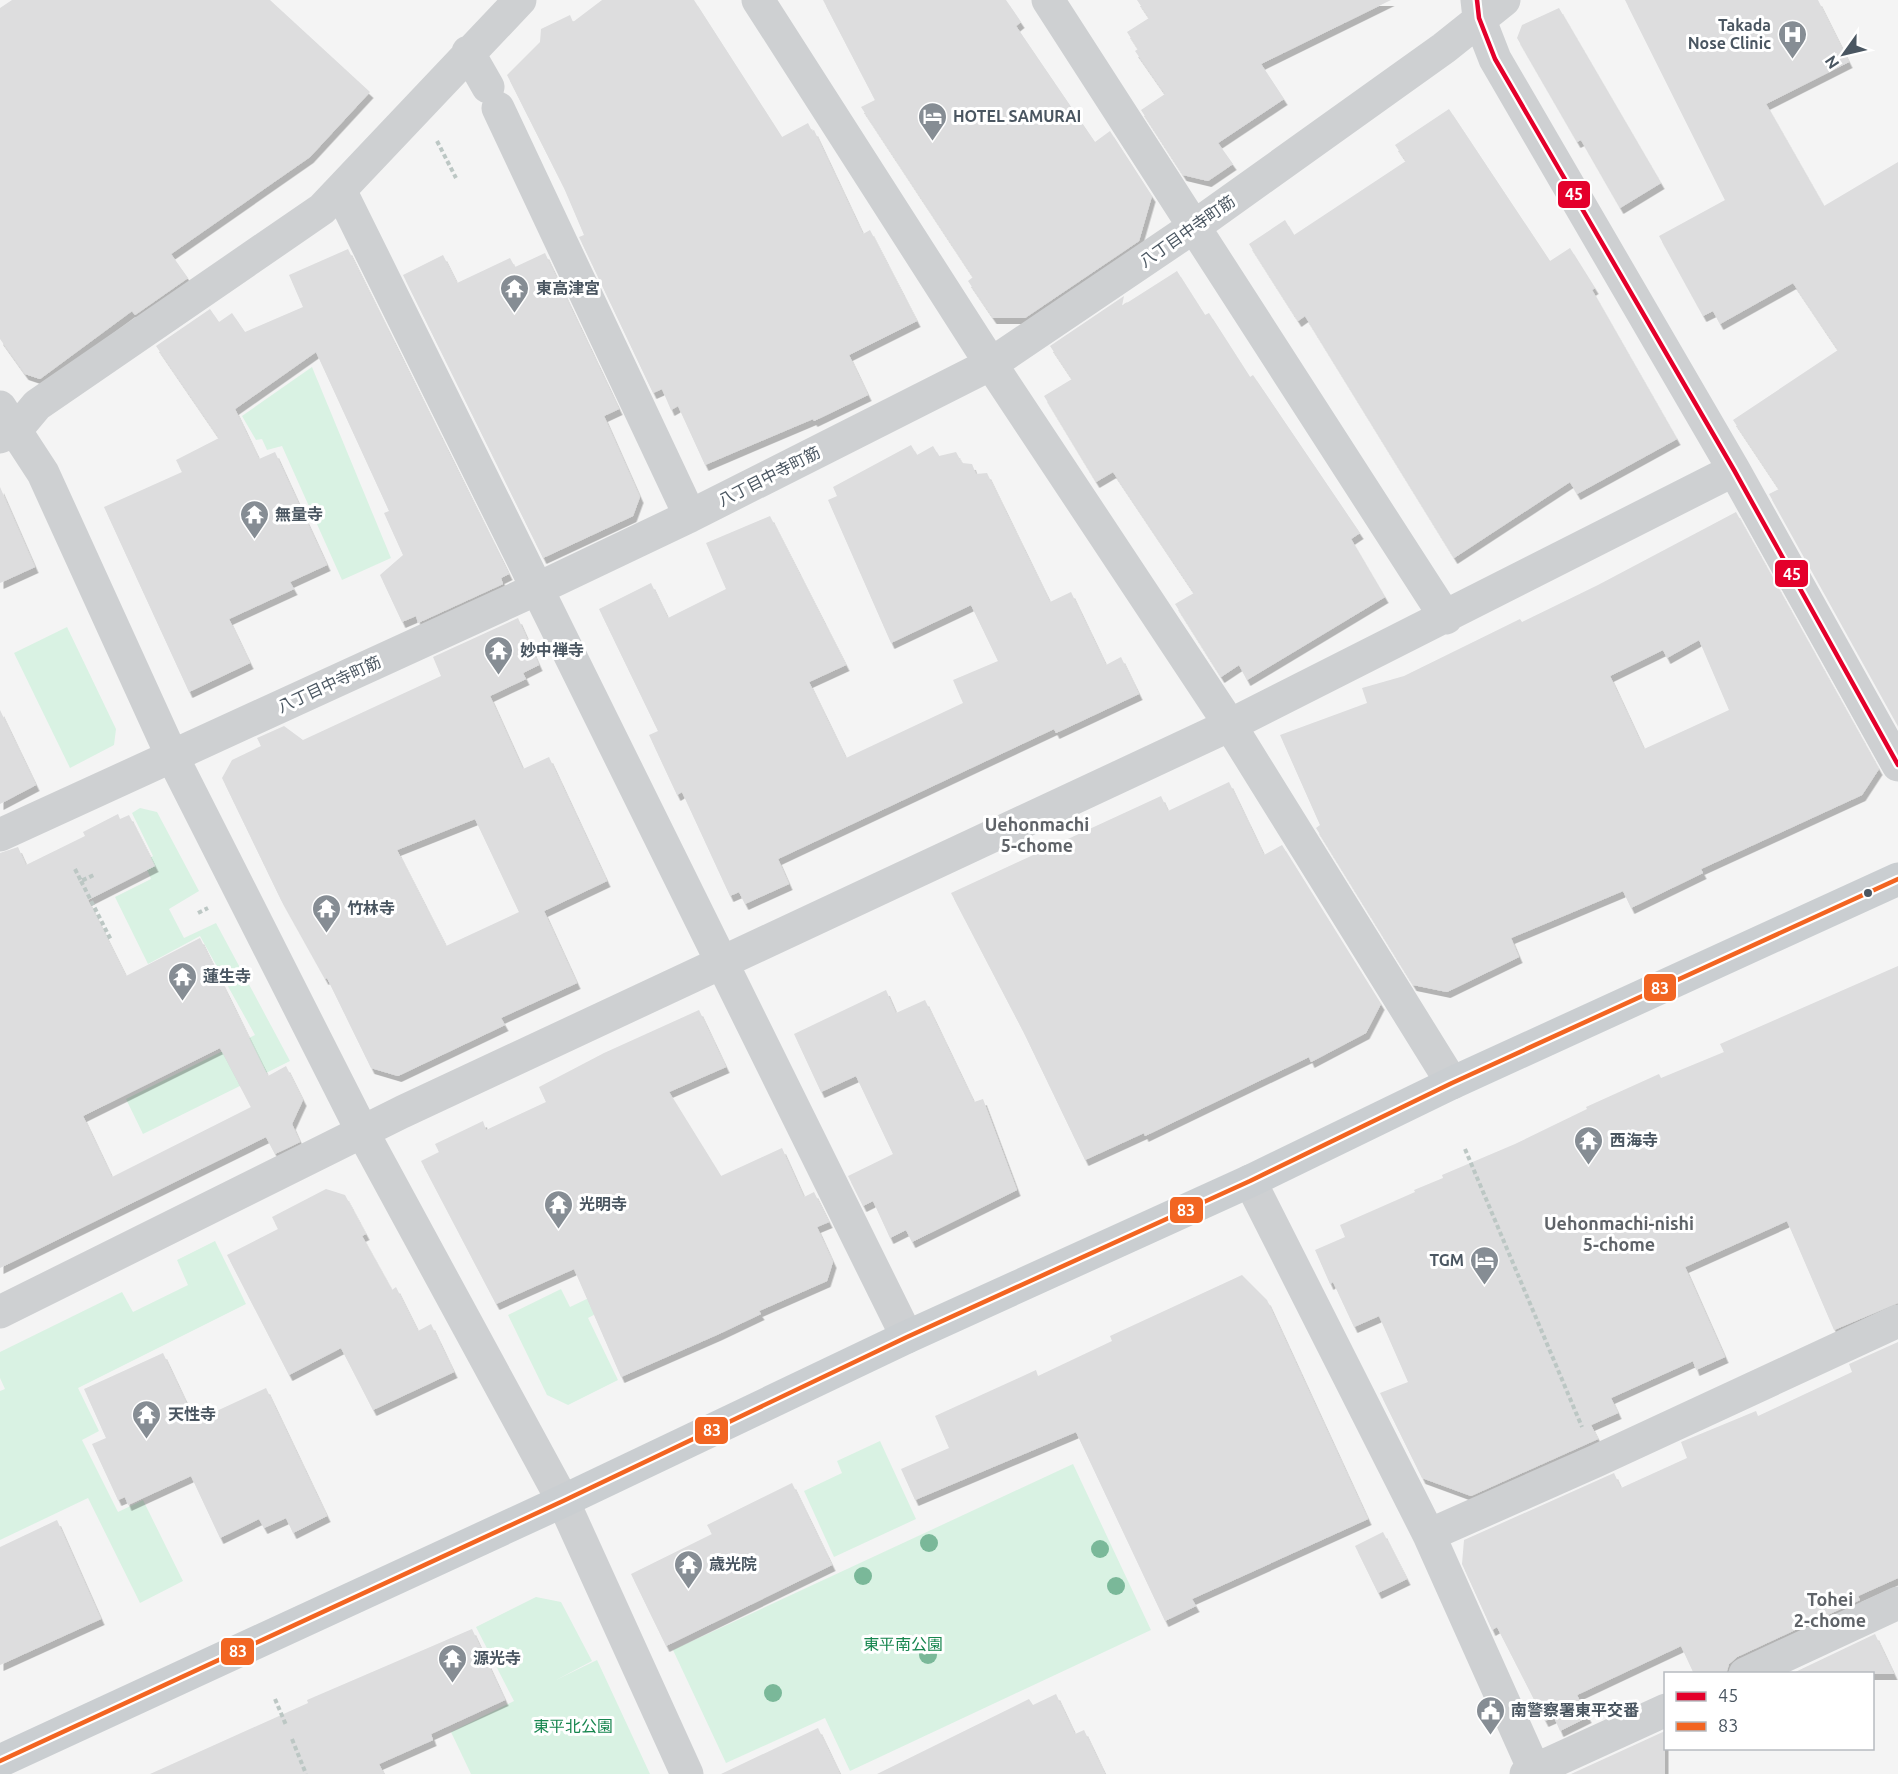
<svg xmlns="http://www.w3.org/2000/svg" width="1898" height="1774" viewBox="0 0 1898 1774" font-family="Ubuntu,'Noto Sans JP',sans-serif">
<defs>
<filter id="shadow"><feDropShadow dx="3.5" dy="6" stdDeviation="0" flood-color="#0004"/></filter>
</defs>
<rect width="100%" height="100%" fill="#f4f4f4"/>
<path fill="#d9f2e3" d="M312 367 391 558 342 580 282 446 267 450 262 439 256 440 242 416Z
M67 627 116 729 114 745 70 768 14 653Z
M140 808 157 812 199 891 169 909 184 938 216 923 290 1061 143 1134 126 1099 255 1035 200 936 148 964 115 897 151 879 144 862 153 856 132 813Z
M215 1241 246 1304 78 1388 99 1431 82 1440 118 1512 143 1500 183 1581 140 1603 88 1498 0 1540V1391L5 1389 0 1378V1352L122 1292 133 1312 188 1285 177 1260Z
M561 1289 570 1307 593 1296 601 1311 588 1318 618 1380 568 1405 547 1395 508 1315Z
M880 1441 916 1519 834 1557 804 1491 842 1473 837 1461Z
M1073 1464 1151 1630 850 1771 825 1718 726 1763 673 1650Z
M536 1597 561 1602 592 1661 556 1680 597 1660 650 1774H471L451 1732 514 1701 476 1627Z"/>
<path fill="#ddddde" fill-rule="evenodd" filter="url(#shadow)" d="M12 0H270L370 92 310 157 171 254 188 278 135 315 132 311 40 379 25 374 0 339V8Z
M602 0H694L782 137 808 123 812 131 814 130 863 234 870 230 917 321 849 355 868 395 814 421 813 419 705 465 678 406 671 410 662 389 653 393 579 237 584 235 564 188 507 75 540 42 541 29 570 15 573 22Z
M823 0H1006L1021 22 1016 26 1095 142 1110 131 1152 196 1139 241 1025 318H993L968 281 973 277 861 107 875 100Z
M1137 0H1391L1261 64 1284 99 1218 143 1233 164 1208 181 1183 175 1141 110 1165 94 1135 51 1138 49 1127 32 1149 18Z
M1625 0H1818L1849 62 1766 104 1824 206 1898 162V726L1769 494 1779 489 1733 420 1838 350 1793 283 1720 324 1713 311 1703 316 1659 236 1725 200Z
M1559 8 1661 183 1620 208 1581 140 1577 142 1517 38 1522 25Z
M1449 109 1550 261 1570 248 1595 288 1592 290 1677 439 1577 494 1570 482 1454 558 1305 316 1298 321 1249 244 1285 220 1294 235 1406 161 1395 145Z
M348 249 509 574 501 578 503 584 418 623 416 616 402 622 380 575 403 555 384 513 389 511 316 352 235 409 259 459 275 452 327 565 290 582 294 589 229 619 250 663 189 692 104 507 182 472 176 460 219 438 156 346 210 309 219 322 232 313 245 332 303 307 289 275Z
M545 253 619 409 604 416 640 497 633 516 543 558 403 275 443 255 457 283 510 258 515 267Z
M1177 271 1205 315 1209 313 1250 377 1253 375 1360 533 1351 539 1385 597 1247 680 1239 665 1221 677 1175 604 1194 593 1113 472 1096 482 1044 396 1072 379 1050 346 1124 296 1122 306Z
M911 445 917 455 933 446 939 456 956 452 962 463 972 464 976 474 987 473 1050 602 1071 592 1106 665 1121 657 1139 694 1056 733 1054 729 778 859 789 884 745 904 739 892 730 896 682 792 677 795 649 735 658 731 599 609 651 583 668 618 726 589 706 543 770 516 846 665 809 682 846 758 963 703 953 680 998 661 971 605 891 643 828 500 837 496 833 487Z
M0 487 35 567 0 583Z
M1736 512 1879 769 1862 795 1701 869 1703 873 1631 908 1623 891 1511 938 1519 957 1447 992 1413 985 1316 828 1320 825 1280 735 1367 703 1362 688 1404 676 1520 619 1522 622 1598 585ZM1699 640 1729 710 1644 749 1610 676 1663 650 1667 658Z
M518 618 539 665 523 673 526 679 490 696 523 769 549 757 607 881 544 911 577 983 501 1018 505 1025 398 1076 371 1068 327 978 325 979 281 900 222 778 232 760 261 746 257 738 284 726 303 740 441 676 433 657ZM475 819 519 912 446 946 397 850Z
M0 710 36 785 0 804Z
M1229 782 1264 855 1282 845 1381 1004 1366 1033 1311 1062 1309 1057 1145 1136 1144 1133 1085 1160 1023 1031 951 893 1161 796 1168 811Z
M118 814 120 819 129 815 155 866 88 900 126 976 200 938 268 1076 286 1066 303 1100 292 1124 300 1142 275 1154 266 1137 0 1268V853L18 847 26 865 85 836 83 832ZM220 1048 251 1107 112 1177 83 1116Z
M1898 966V1303L1834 1330 1787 1221 1685 1267 1725 1357 1696 1370 1693 1361 1611 1398 1618 1413 1591 1425 1598 1439 1471 1496 1422 1478 1380 1393 1408 1382 1379 1316 1354 1327 1333 1282 1330 1284 1315 1250 1345 1237 1340 1225 1415 1192 1414 1190 1443 1178 1442 1175 1515 1144 1587 1109 1586 1107 1659 1074 1661 1078 1724 1052 1720 1044Z
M886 990 896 1013 925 1000 974 1102 983 1099 1017 1190 912 1242 906 1230 890 1238 873 1201 863 1206 848 1176 893 1154 856 1076 821 1092 794 1034Z
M699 1010 726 1067 669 1092 721 1176 782 1148 804 1197 814 1192 829 1222 817 1227 833 1262 827 1281 759 1311 761 1314 719 1334 621 1377 574 1269 496 1304 421 1161 439 1152 435 1144 483 1121 486 1130 546 1102 539 1087 604 1053Z
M326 1189 345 1195 366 1234 362 1236 392 1290 396 1287 418 1331 431 1324 454 1372 373 1410 341 1348 289 1375 227 1255 278 1229 272 1217Z
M1242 1275 1267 1300 1368 1519 1192 1599 1196 1606 1165 1621 1076 1432 915 1500 901 1469 949 1448 935 1416 1036 1370 1038 1376 1112 1341 1110 1336Z
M1898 1342V1578L1858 1596 1860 1600 1737 1657 1729 1664 1726 1674H1694L1681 1646 1577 1695 1588 1717 1560 1731 1554 1717 1545 1721 1497 1627 1492 1630 1462 1564 1464 1540 1614 1473 1621 1488 1687 1458 1681 1442 1756 1411 1758 1416 1852 1372 1849 1364Z
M163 1353 195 1421 266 1388 327 1516 293 1533 286 1518 264 1528 259 1519 220 1538 191 1476 128 1505 125 1497 118 1500 92 1444 106 1438 84 1389Z
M792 1483 832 1565 666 1646 631 1574 712 1534 707 1525Z
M57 1520 101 1619 0 1665V1547Z
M1383 1532 1407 1579 1378 1593 1355 1546Z
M472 1629 505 1700 431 1734 433 1740 379 1764 384 1774H150L308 1703 307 1700Z
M1875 1634 1894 1674H1791Z
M1056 1694 1075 1734 1084 1730 1105 1774H877L1029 1699 1033 1705Z
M818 1728 840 1774H721Z
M1665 1731V1774H1571Z"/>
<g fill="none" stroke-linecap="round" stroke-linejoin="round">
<path stroke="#bcc7c4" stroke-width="4" stroke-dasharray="4.5 3" stroke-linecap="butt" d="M437 141 456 178
M75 869 81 881 96 874
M81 881 111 940
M198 913 208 908
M1465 1149 1582 1427
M275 1699 286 1725
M292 1739 306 1774"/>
<path stroke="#ced0d2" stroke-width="33" d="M758 0 991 364 1230 725 1452 1083
M1048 0 1446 618
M1477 0 1479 18 1495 59 1734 470 1898 765
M468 52 488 87
M498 108 690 516
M341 192 907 1337
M0 407 43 473 171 754 362 1131 563 1501 687 1774
M0 437 16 430 37 405 322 209 520 0
M0 835 539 588 690 516 991 364 1195 226 1444 48 1504 0
M1250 1181 1429 1535 1536 1774
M0 1312 402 1112 1230 725 1734 470
M1429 1535 1596 1461 1898 1321
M1745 1674 1898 1603
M1526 1774 1666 1710"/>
<path stroke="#caced1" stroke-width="33" d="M0 1761 563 1501 907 1337 1250 1181 1452 1083 1898 879"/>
<defs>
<path id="bus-1" d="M1477 0 1479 18 1495 59 1734 470 1898 765"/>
<path id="bus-2" d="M0 1761 563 1501 907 1337 1250 1181 1452 1083 1898 879"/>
</defs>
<use href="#bus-1" stroke="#fff" stroke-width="9"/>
<use href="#bus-2" stroke="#fff" stroke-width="9"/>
<use href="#bus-1" stroke="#e4002b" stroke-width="4.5"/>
<use href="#bus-2" stroke="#f26522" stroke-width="4.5"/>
</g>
<g fill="#7ab899">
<circle cx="929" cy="1543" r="9"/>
<circle cx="1100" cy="1549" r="9"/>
<circle cx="863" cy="1576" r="9"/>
<circle cx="1116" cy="1586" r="9"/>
<circle cx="928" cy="1655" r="9"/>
<circle cx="773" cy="1693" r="9"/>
</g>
<defs>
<symbol id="hospital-pin" viewBox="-11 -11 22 30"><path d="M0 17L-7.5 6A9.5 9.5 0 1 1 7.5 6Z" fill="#868d94" stroke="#fff"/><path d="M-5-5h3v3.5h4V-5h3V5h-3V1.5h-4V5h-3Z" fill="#fff"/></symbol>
<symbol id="hotel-pin" viewBox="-11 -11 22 30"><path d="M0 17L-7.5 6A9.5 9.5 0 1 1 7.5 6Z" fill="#868d94" stroke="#fff"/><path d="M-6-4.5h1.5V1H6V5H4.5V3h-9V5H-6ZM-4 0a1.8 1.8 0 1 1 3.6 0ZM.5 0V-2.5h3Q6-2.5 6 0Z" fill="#fff"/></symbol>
<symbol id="temple-pin" viewBox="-11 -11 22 30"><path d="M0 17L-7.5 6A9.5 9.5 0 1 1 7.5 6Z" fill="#868d94" stroke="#fff"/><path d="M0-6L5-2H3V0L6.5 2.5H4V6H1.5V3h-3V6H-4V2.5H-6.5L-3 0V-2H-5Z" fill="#fff"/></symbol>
<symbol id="civic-pin" viewBox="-11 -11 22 30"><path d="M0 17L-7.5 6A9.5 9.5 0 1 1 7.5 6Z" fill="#868d94" stroke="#fff"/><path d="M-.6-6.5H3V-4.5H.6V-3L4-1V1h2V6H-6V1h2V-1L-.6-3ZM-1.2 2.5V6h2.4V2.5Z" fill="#fff"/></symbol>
</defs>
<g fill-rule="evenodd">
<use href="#hospital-pin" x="1776" y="18" width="33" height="45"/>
<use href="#hotel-pin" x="916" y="100" width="33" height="45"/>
<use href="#temple-pin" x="498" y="272" width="33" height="45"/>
<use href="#temple-pin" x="238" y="498" width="33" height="45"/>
<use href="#temple-pin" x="482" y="634" width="33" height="45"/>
<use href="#temple-pin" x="310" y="892" width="33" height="45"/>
<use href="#temple-pin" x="166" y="960" width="33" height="45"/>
<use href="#temple-pin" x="1572" y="1124" width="33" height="45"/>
<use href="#temple-pin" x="542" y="1188" width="33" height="45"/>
<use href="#hotel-pin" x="1468" y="1244" width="33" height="45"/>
<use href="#temple-pin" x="130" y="1398" width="33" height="45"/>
<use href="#temple-pin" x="672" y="1548" width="33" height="45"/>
<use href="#temple-pin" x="436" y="1642" width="33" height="45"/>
<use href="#civic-pin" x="1474" y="1694" width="33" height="45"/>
</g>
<circle fill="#4a5661" stroke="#fff" stroke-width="2" cx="1868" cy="893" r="5"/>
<g text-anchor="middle" stroke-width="6" stroke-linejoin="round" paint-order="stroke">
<g font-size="16" font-weight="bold" fill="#4a5661" stroke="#fff" text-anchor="start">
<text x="1771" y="31" text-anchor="end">Takada<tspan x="1771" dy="18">Nose Clinic</tspan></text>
<text x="953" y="122">HOTEL SAMURAI</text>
<text x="536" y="294">東高津宮</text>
<text x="275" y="520">無量寺</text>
<text x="520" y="656">妙中禅寺</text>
<text x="347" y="914">竹林寺</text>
<text x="203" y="982">蓮生寺</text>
<text x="1610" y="1146">西海寺</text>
<text x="579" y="1210">光明寺</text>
<text x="1464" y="1266" text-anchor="end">TGM</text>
<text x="168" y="1420">天性寺</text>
<text x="709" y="1570">歳光院</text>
<text x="473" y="1664">源光寺</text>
<text x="1511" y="1716">南警察署東平交番</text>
</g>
<g font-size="16" fill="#4a5661" stroke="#fff">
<text transform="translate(1187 231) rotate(-35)" y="6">八丁目中寺町筋</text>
<text transform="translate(769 476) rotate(-27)" y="6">八丁目中寺町筋</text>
<text transform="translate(329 684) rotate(-25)" y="6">八丁目中寺町筋</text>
</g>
<g font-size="16" fill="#17864f" stroke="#fff">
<text x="903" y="1650">東平南公園</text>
<text x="573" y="1732">東平北公園</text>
</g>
<g font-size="18" font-weight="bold" fill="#5f6368" stroke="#fff">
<text x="1037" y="831">Uehonmachi<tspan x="1037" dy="21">5-chome</tspan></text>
<text x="1619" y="1230">Uehonmachi-nishi<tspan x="1619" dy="21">5-chome</tspan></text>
<text x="1830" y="1606">Tohei<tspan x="1830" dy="21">2-chome</tspan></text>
</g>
</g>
<g stroke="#fff" stroke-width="2">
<rect x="1557" y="180" width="34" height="29" rx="6" fill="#e4002b"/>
<rect x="1774" y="559" width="35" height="29" rx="6" fill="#e4002b"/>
<rect x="1643" y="973" width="34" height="29" rx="6" fill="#f26522"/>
<rect x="1169" y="1196" width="35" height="28" rx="6" fill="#f26522"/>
<rect x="694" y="1416" width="35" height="29" rx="6" fill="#f26522"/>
<rect x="220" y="1637" width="35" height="29" rx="6" fill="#f26522"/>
</g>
<g font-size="16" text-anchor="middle" font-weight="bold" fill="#fff">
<text x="1574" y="200">45</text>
<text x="1792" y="580">45</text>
<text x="1660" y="994">83</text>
<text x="1186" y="1216">83</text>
<text x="712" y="1436">83</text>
<text x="238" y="1657">83</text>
</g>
<rect x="1664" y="1672" width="210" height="78" fill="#ffffff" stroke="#b7bbc0" stroke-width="1.5"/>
<rect x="1676" y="1692" width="30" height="9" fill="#e4002b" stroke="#b7bbc0" stroke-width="1.5"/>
<text x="1718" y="1702" font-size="18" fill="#4a5661">45</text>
<rect x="1676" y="1722" width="30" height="9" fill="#f26522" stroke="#b7bbc0" stroke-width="1.5"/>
<text x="1718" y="1732" font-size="18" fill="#4a5661">83</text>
<g transform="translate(1844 54) rotate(236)" stroke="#ffffff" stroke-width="4.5" paint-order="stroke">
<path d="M0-4.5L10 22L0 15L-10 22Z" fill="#4a5661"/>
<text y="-9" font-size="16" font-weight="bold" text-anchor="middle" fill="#4a5661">N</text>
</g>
</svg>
